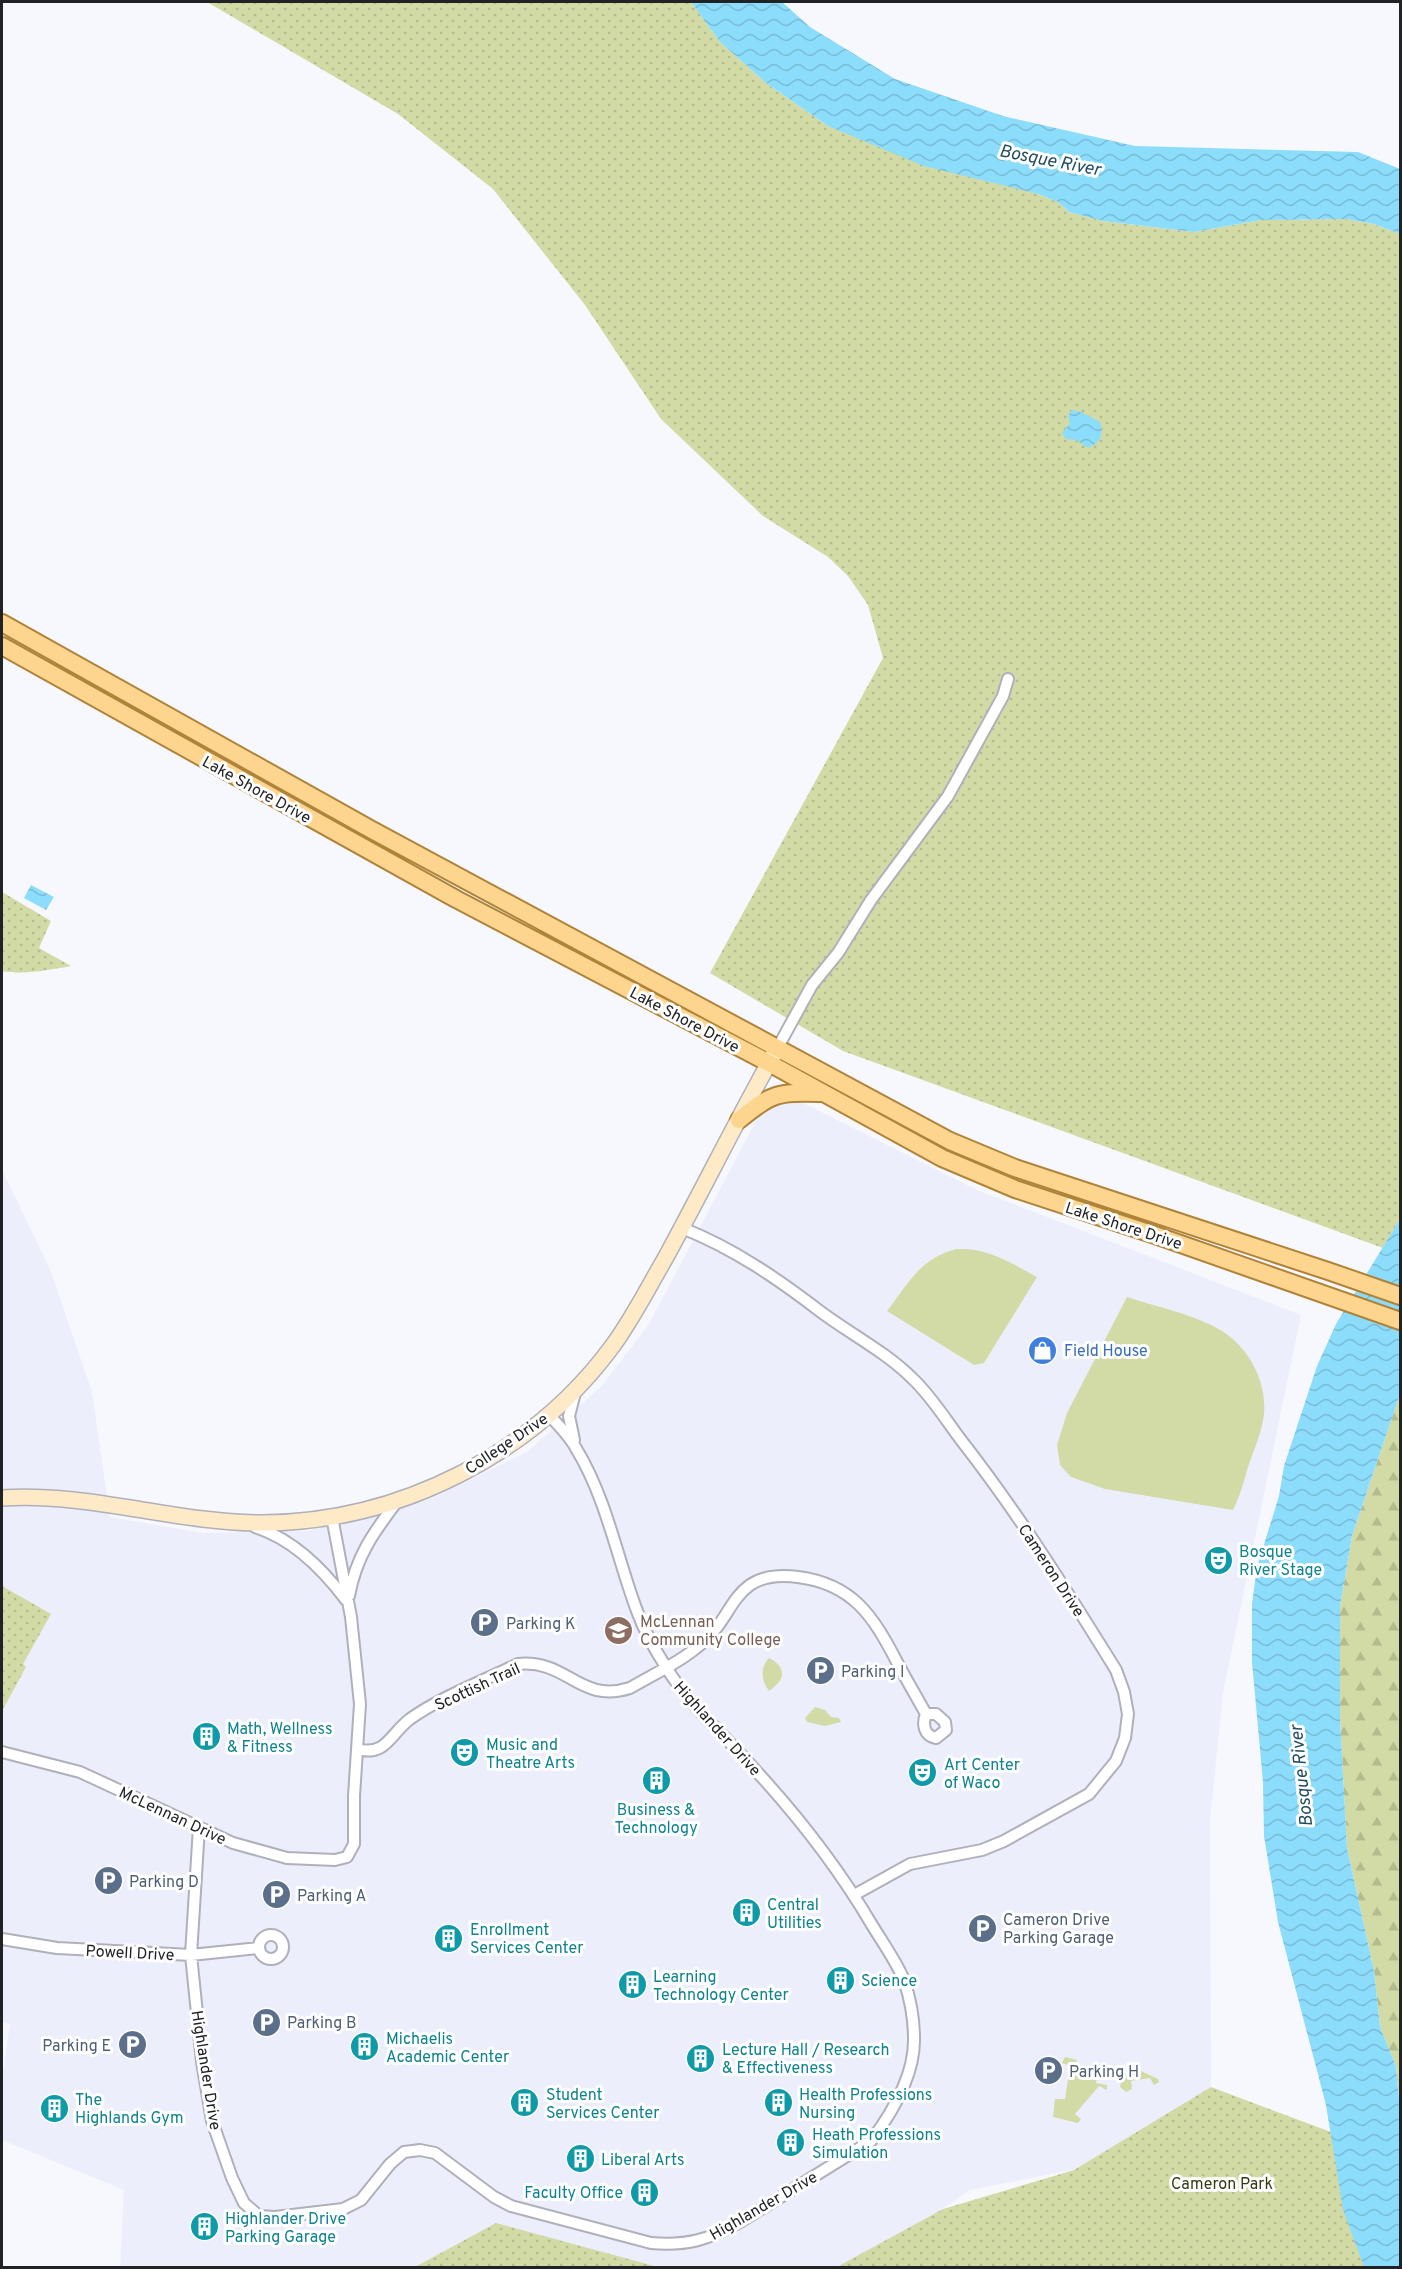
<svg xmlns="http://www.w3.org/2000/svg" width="1402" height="2269" viewBox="0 0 1402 2269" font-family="Overpass,sans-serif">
<defs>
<pattern id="forest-firs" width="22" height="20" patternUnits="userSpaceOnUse" patternTransform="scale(1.5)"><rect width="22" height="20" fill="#d2dba6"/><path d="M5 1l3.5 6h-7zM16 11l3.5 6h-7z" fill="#b4bc8f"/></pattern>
<pattern id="park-dots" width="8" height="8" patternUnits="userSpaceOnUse" patternTransform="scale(1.5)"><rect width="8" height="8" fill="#d2dba6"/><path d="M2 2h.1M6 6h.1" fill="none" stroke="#b4bc8f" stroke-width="1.8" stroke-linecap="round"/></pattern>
<pattern id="water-waves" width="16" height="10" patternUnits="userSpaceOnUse" patternTransform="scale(1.5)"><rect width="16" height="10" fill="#8cdcfc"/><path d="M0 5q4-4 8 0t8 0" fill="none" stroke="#78bcd8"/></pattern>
</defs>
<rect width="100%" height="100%" fill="#f7f8fe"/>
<path fill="#eceefc" d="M791 1099 801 1102 977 1190 1301 1315 1223 1693 1210 1820 1211 2087 1088 2167 970 2190 890 2245 842 2267H120L124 2190 2 2140V2079L10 2024 2 2022V1170L50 1269 92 1392 110 1517 203 1533 307 1531 435 1497 527 1452 601 1387 649 1324 759 1115 768 1105Z"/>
<path fill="#d2dba6" d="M957 1249C989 1248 1009 1262 1037 1277L984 1363 974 1365 887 1311C908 1284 921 1257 957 1249Z
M1127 1297C1157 1307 1194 1314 1222 1331 1249 1348 1267 1382 1264 1414 1262 1432 1254 1449 1248 1467 1244 1481 1240 1496 1233 1510L1105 1489 1071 1477 1060 1465 1057 1445 1067 1413Z
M769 1658C788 1668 785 1680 769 1691 761 1681 760 1667 769 1658Z
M815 1707 825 1710 831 1717 839 1718 841 1722 825 1726 807 1722 805 1718Z
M1065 2057 1077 2060 1076 2067 1096 2071 1098 2064 1110 2068 1109 2073 1098 2072 1096 2083 1107 2085V2090L1099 2086 1075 2114 1081 2119 1078 2123 1053 2117 1055 2099H1065L1070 2066 1062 2063Z
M1123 2069 1126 2070 1127 2078 1141 2076V2071L1158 2079 1159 2082 1154 2085 1150 2078 1131 2081 1132 2089 1126 2092 1120 2087Z"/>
<path fill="url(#forest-firs)" d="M1400 1394V2110L1396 2066 1380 2027 1374 1971 1347 1848 1340 1719V1606L1352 1536Z"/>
<path fill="url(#park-dots)" d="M207 2H691L720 42 766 83 828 126 1038 194 1058 202 1069 212 1103 221 1194 232 1261 220 1346 219 1374 224 1400 234V1219L1383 1248 843 1051 710 973 883 658 868 605 848 576 828 557 763 516 661 419 585 305 493 189 398 114Z
M2 892 51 921 39 948 71 966C48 970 25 975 2 971Z
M2 1586 51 1614 23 1664 26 1667 2 1711Z
M1211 2087 1331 2132 1372 2267 835 2268 943 2209 1074 2170Z
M496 2223 658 2267H415Z"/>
<path fill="url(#water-waves)" d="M691 2H782L810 27 895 79 1003 116 1135 146 1358 152 1400 169V234L1374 224 1346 219 1261 220 1194 232 1103 221 1069 212 1058 202 1038 194 924 166 828 126 766 83 720 42Z
M1072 410 1081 412 1100 422C1104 435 1100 443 1088 448L1076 440 1066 439 1062 433 1070 423 1068 416Z
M31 885 54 897 46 910 24 898Z
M1400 1219V1394L1352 1536 1340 1606V1719L1347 1848 1374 1971 1380 2027 1396 2066 1400 2110V2267H1364L1343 2210 1326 2105 1278 1922 1264 1836 1263 1782 1252 1662V1604L1257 1567 1279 1496 1284 1466 1317 1366 1336 1324Z"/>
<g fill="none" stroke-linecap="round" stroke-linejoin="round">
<defs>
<path id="street" d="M778 1047 812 985 838 953 871 900 948 796 1003 696 1008 679
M682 1228C733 1248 778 1279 821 1312 852 1335 886 1352 913 1379 931 1396 946 1420 961 1440 1018 1513 1067 1591 1116 1670L1124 1692 1128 1714 1125 1738 1116 1761 1089 1794 1004 1841 982 1850 910 1864 854 1895
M574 1440 569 1416 576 1389
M255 1527C293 1539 322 1568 346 1600
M349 1596C356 1556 374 1532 398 1500
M357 1749C386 1757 390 1734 410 1719 441 1697 483 1681 518 1664 568 1659 579 1704 630 1688 657 1672 692 1657 713 1632 726 1618 733 1597 750 1585 763 1576 782 1575 798 1577 853 1584 873 1616 897 1662 906 1679 916 1696 926 1714 922 1724 924 1736 936 1738L946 1730 945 1722 936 1714H926
M2 1752 80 1772 233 1843 287 1858 335 1860 347 1857 354 1844V1796L360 1704 351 1617 332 1517
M199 1827 191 1955 202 2062 212 2121 232 2178 244 2203 259 2216 275 2217 343 2209 361 2200 390 2164 404 2152 420 2150 435 2153 494 2197 511 2206 651 2243C687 2246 708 2240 740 2222L871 2141C892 2113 915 2074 914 2038 914 2019 910 1998 904 1980 896 1961 883 1943 872 1925 836 1864 794 1811 746 1760 719 1730 687 1702 666 1667 655 1650 644 1630 637 1611 617 1558 607 1500 577 1450 570 1436 559 1426 549 1415
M259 1947a12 12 0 1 1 24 0a12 12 0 1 1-24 0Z
M2 1939 57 1948 191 1955 259 1948"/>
<path id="secondary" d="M2 1498C89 1492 175 1523 263 1523 399 1522 534 1454 614 1344 634 1316 649 1286 666 1257 703 1189 737 1120 775 1052"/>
<path id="primary" d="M2 623 372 830 950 1141 1015 1168 1328 1271 1400 1296
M2 646 456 899 769 1063 942 1158 1015 1189 1155 1235 1400 1321
M739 1120C773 1093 776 1092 820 1093"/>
</defs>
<use href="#street" stroke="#afb0ba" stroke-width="14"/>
<use href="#secondary" stroke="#afb0ba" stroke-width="18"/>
<use href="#primary" stroke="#af843a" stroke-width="20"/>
<use href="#street" stroke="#fff" stroke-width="10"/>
<use href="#secondary" stroke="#feeac7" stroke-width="15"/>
<use href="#primary" stroke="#fdd58f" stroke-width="16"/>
</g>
<defs>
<symbol id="shop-disc" viewBox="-11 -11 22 22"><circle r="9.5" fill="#3f7fe0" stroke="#fff"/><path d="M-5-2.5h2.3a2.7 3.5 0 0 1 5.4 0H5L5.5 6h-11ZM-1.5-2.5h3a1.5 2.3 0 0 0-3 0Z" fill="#fff"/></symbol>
<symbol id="theatre-disc" viewBox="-11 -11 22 22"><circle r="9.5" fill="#0f9aa8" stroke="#fff"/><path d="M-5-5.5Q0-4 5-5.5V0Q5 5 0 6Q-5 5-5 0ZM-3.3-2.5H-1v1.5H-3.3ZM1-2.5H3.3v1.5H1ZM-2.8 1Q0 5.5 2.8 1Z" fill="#fff"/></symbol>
<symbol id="parking-disc" viewBox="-11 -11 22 22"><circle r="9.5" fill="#5c6f8a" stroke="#fff"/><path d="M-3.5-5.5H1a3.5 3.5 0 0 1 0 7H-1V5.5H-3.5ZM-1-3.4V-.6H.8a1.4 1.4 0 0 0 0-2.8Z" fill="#fff"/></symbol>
<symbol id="university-disc" viewBox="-11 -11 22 22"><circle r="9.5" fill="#8d6e63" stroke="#fff"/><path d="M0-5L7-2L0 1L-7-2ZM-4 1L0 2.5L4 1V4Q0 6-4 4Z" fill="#fff"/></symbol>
<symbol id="building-disc" viewBox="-11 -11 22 22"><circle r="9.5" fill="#0f9aa8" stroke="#fff"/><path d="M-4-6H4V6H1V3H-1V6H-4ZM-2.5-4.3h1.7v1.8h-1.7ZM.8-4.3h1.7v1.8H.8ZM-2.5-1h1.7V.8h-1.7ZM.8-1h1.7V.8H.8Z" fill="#fff"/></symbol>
</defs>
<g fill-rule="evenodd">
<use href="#shop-disc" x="1026" y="1334" width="33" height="33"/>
<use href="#theatre-disc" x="1202" y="1544" width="33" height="33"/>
<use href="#parking-disc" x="468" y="1606" width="33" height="33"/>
<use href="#university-disc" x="602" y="1614" width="33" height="33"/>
<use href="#parking-disc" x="804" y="1654" width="33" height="33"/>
<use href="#building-disc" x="190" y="1720" width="33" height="33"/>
<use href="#theatre-disc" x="448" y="1736" width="33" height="33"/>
<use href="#theatre-disc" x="906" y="1756" width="33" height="33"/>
<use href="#building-disc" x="640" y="1764" width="33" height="33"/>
<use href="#parking-disc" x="92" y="1864" width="33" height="33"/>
<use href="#parking-disc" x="260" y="1878" width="33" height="33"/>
<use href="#building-disc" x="730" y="1896" width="33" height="33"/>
<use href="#parking-disc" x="966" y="1912" width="33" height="33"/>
<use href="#building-disc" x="432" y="1922" width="33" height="33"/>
<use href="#building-disc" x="824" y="1964" width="33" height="33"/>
<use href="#building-disc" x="616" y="1968" width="33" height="33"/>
<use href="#parking-disc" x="250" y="2006" width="33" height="33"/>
<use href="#parking-disc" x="116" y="2028" width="33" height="33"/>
<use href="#building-disc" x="348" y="2030" width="33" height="33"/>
<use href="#building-disc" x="684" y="2042" width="33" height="33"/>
<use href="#parking-disc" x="1032" y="2054" width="33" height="33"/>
<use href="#building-disc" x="508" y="2086" width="33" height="33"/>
<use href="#building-disc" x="762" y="2086" width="33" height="33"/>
<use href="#building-disc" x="38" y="2092" width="33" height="33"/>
<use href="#building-disc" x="774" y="2126" width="33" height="33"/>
<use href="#building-disc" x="564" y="2142" width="33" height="33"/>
<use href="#building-disc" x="628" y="2176" width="33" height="33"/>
<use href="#building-disc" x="188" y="2210" width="33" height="33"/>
</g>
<g text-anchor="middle" stroke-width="6" stroke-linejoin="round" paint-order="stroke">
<g font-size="16" fill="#212226" stroke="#fff">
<text transform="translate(257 789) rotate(29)" y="6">Lake Shore Drive</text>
<text transform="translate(685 1019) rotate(28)" y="6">Lake Shore Drive</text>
<text transform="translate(1124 1225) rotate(18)" y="6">Lake Shore Drive</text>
<text transform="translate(506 1443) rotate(-34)" y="6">College Drive</text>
<text transform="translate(1052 1570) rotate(57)" y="6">Cameron Drive</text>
<text transform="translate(477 1686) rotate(-25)" y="6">Scottish Trail</text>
<text transform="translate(718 1728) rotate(48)" y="6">Highlander Drive</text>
<text transform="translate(173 1815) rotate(25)" y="6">McLennan Drive</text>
<text transform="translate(130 1952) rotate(3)" y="6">Powell Drive</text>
<text transform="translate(207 2070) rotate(81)" y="6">Highlander Drive</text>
<text transform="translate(763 2205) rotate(-30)" y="6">Highlander Drive</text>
</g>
<g font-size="16" fill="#366cbe" stroke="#fff" text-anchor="start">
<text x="1064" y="1356">Field House</text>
</g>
<g font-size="16" fill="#0d838f" stroke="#fff" text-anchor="start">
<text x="1239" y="1557">Bosque<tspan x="1239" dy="18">River Stage</tspan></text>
<text x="227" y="1734">Math, Wellness<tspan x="227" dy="18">&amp; Fitness</tspan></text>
<text x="486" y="1750">Music and<tspan x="486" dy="18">Theatre Arts</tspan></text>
<text x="944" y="1770">Art Center<tspan x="944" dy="18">of Waco</tspan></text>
<text x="656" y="1815" text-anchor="middle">Business &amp;<tspan x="656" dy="18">Technology</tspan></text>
<text x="767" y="1910">Central<tspan x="767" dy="18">Utilities</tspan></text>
<text x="470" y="1935">Enrollment<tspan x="470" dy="18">Services Center</tspan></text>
<text x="653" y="1982">Learning<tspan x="653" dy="18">Technology Center</tspan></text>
<text x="861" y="1986">Science</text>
<text x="386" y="2044">Michaelis<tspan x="386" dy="18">Academic Center</tspan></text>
<text x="722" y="2055">Lecture Hall / Research<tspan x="722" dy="18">&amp; Effectiveness</tspan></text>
<text x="546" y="2100">Student<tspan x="546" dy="18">Services Center</tspan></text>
<text x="799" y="2100">Health Professions<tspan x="799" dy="18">Nursing</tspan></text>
<text x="75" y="2105">The<tspan x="75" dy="18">Highlands Gym</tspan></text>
<text x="812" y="2140">Heath Professions<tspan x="812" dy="18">Simulation</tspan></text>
<text x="601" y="2165">Liberal Arts</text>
<text x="623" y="2198" text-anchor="end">Faculty Office</text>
<text x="225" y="2224">Highlander Drive<tspan x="225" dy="18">Parking Garage</tspan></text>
</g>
<g font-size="16" fill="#785e54" stroke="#fff" text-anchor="start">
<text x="640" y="1627">McLennan<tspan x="640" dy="18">Community College</tspan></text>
</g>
<g font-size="16" fill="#4e5e75" stroke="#fff" text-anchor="start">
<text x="506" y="1629">Parking K</text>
<text x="841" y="1677">Parking I</text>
<text x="129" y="1887">Parking D</text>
<text x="297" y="1901">Parking A</text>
<text x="1003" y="1925">Cameron Drive<tspan x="1003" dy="18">Parking Garage</tspan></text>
<text x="287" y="2028">Parking B</text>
<text x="111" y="2051" text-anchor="end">Parking E</text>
<text x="1069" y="2077">Parking H</text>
</g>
<g font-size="16" fill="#353a14" stroke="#fff">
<text x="1222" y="2189">Cameron Park</text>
</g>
<g font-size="18" font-style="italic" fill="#204d5e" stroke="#fff">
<text transform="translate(1050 160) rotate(11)" y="6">Bosque River</text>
<text transform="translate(1301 1776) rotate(-96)" y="6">Bosque River</text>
</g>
</g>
<rect width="1402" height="2269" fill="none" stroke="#212226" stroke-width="6"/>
</svg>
